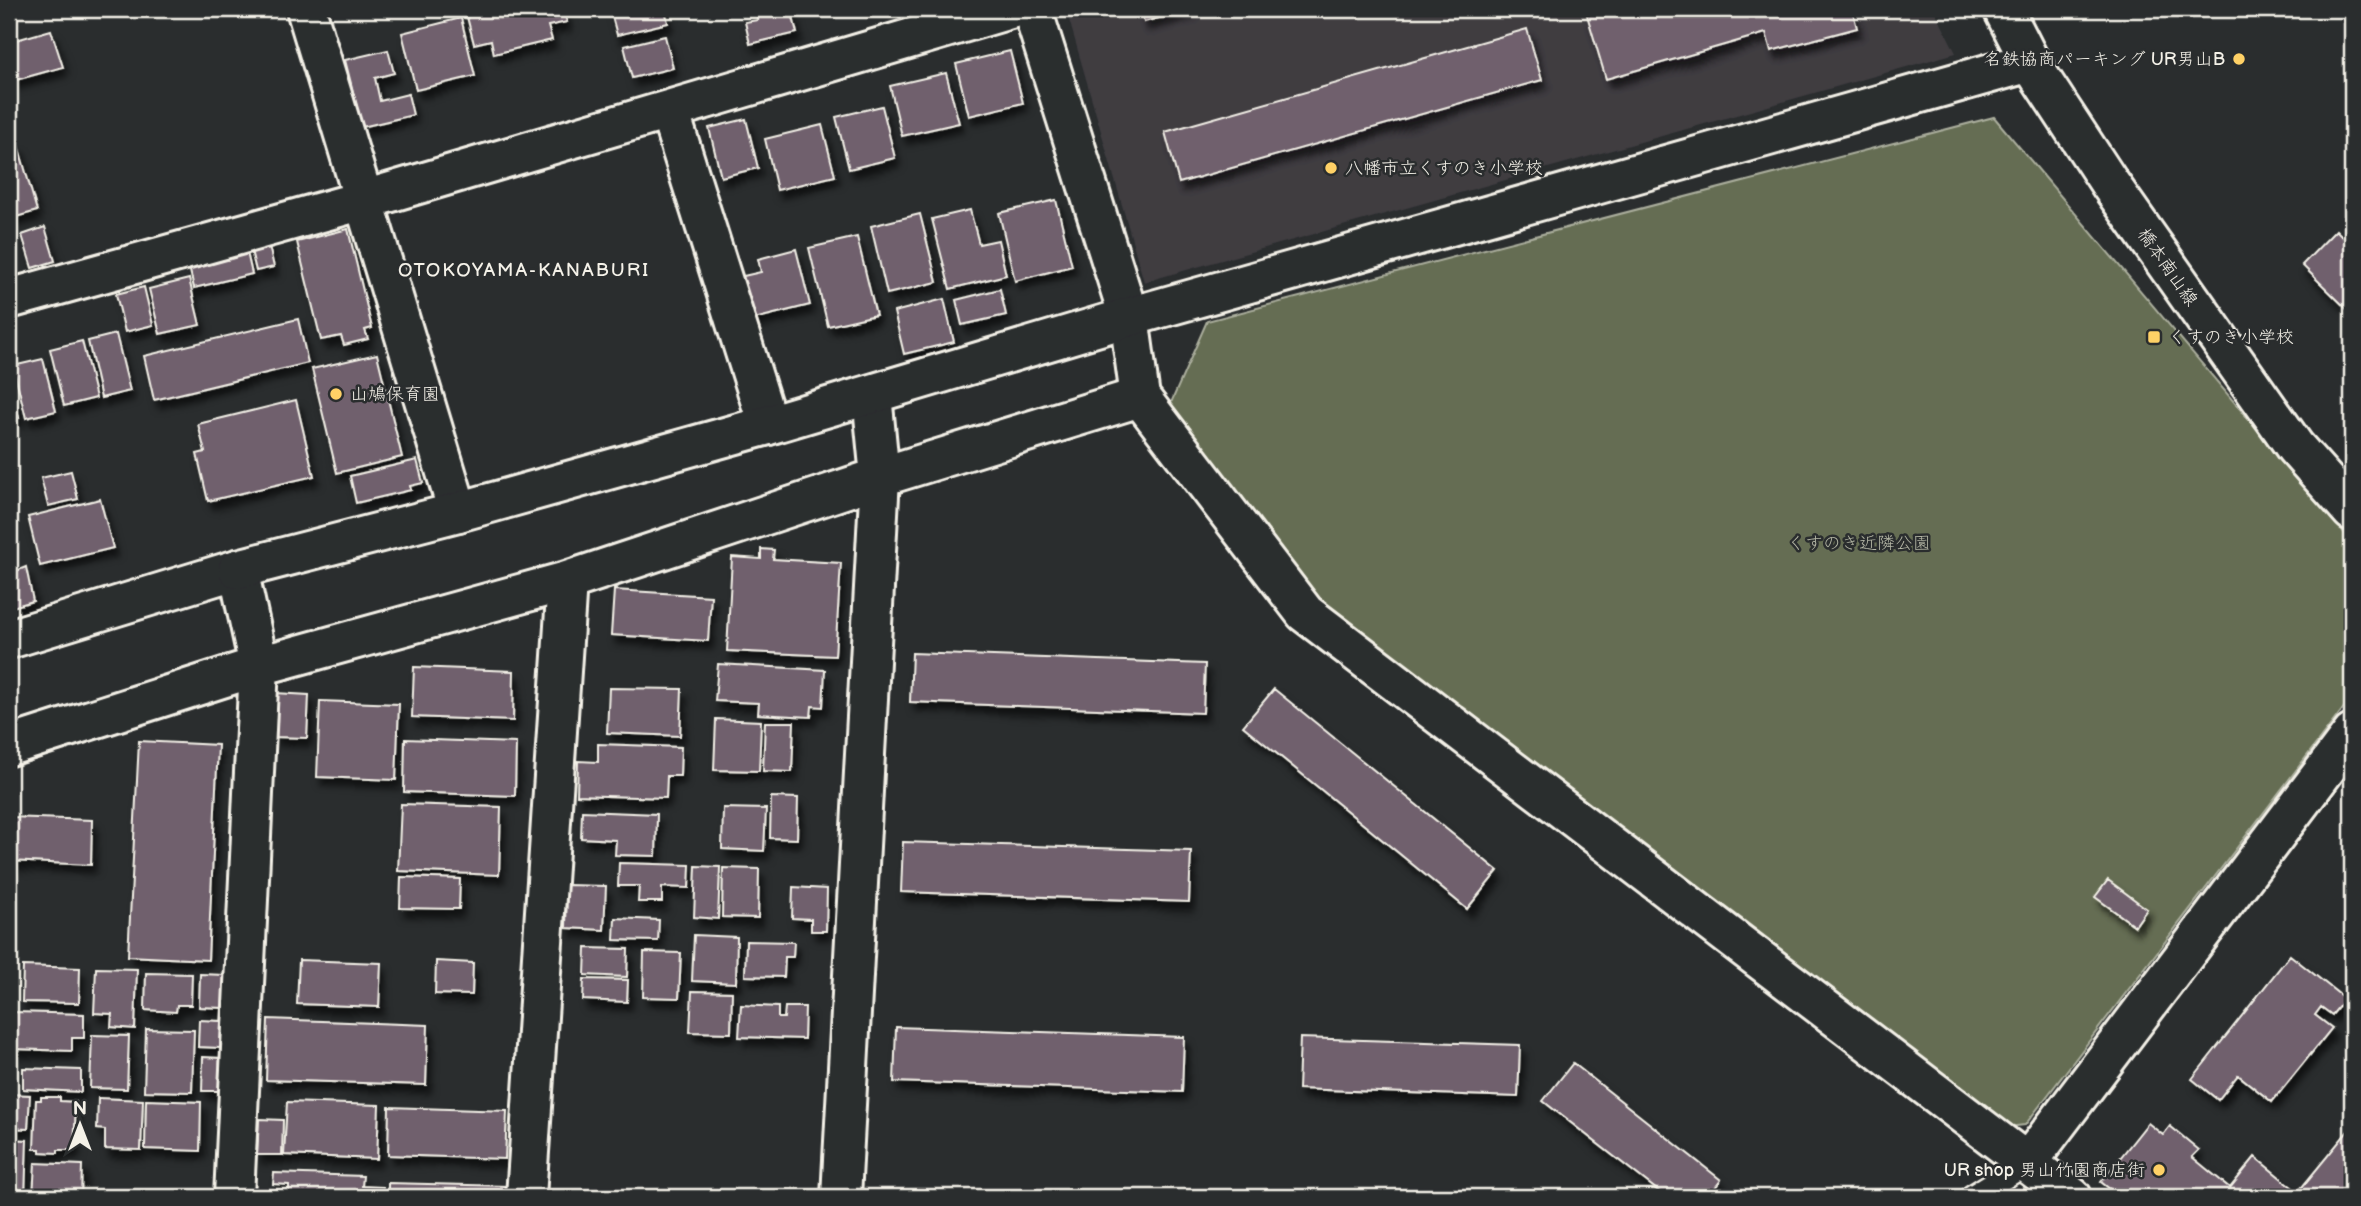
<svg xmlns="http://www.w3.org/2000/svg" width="2361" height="1206" viewBox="0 0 2361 1206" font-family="'Balsamiq Sans','Klee One',sans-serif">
<defs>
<filter id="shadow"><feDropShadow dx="4.5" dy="8" stdDeviation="3.5" flood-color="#0009"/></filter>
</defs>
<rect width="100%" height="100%" fill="#2a2d2e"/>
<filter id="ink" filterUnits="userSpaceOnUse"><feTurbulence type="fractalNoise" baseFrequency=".0143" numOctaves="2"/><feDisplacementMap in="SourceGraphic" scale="14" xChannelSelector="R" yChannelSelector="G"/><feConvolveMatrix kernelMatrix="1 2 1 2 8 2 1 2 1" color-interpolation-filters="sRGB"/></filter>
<g filter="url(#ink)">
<path fill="#3f3c41" d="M1066 9H1934L1956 53 1144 282Z"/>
<path fill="#656d53" stroke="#acaf9e" stroke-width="2" d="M1994 117 2352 542V697L2025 1125 1998 1128 1318 597 1170 405 1207 321Z"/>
<path fill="#6f606d" stroke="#f4f1e8" stroke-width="2" filter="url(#shadow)" d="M465 9H563L567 22 548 26 552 40 494 54 491 40 474 44Z
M610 9H665L668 23 617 35Z
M755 9H791L797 33 750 44 745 22 758 20Z
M1140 9H1192L1144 22Z
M1610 9H1852L1857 28 1771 51 1766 33 1606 79 1587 15Z
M461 18 475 76 416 90 402 33Z
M1527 29 1542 80 1179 183 1165 132Z
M51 30 63 67 9 82V42Z
M665 36 673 68 632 78 624 46Z
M388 50 394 73 375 78 380 101 408 94 413 115 362 127 345 60Z
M1010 51 1023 103 969 116 956 64Z
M946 73 959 123 902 136 890 86Z
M882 106 895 158 849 169 836 117Z
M746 119 758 168 721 177 709 128Z
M822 125 835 176 777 190 765 139Z
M18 145 37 211 9 219V148Z
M1056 200 1072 266 1015 281 999 213Z
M970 210 979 244 998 240 1006 275 950 289 932 219Z
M920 214 937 282 887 294 871 226Z
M45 227 55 261 32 268 22 235Z
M348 229 372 328 365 330 368 339 344 345 341 336 321 340 297 242Z
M2336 230 2352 246V314L2302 265Z
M266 234 274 267 256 271 248 238Z
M857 237 876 315 828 326 809 248Z
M246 248 252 274 194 288 188 262Z
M796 249 810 305 750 320 739 277 761 272 758 259Z
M189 279 200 325 160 334 149 289Z
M144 287 153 325 125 332 116 294Z
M1000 289 1006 315 962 325 956 300Z
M944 299 954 342 904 354 894 312Z
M298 319 308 363 154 400 144 356Z
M116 334 130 391 101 398 88 341Z
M82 341 96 398 64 406 50 349Z
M377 354 402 457 337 473 312 369Z
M43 359 56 411 26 418 13 366Z
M9 373 19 418 9 420Z
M296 400 314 476 208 501 197 454 205 452 198 424Z
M417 460 423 483 410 486 411 490 356 503 350 476Z
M71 471 78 499 48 506 41 478Z
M100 499 113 548 40 566 28 517Z
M761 549 774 550 773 559 841 563 835 656 727 651 732 557 761 559Z
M26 567 33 601 9 608V574Z
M614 590 711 596 708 641 611 635Z
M912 653 1205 664 1203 713 910 702Z
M718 664 825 670 823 707 812 706 811 717 758 714 759 703 715 701Z
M414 667 514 671 513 721 412 717Z
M609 688 682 689 680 736 607 733Z
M1274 689 1498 871 1467 909 1243 726Z
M275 693 309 695 307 738 274 737Z
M320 701 399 704 396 780 317 777Z
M716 719 761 721 759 771 714 770Z
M765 722H794L792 772 763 771Z
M405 739 516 743 515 796 404 792Z
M139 741 218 745 208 960 128 956Z
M598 744 681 747 680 776H667L666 798 577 795 578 761 598 762Z
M771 797 798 798 797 839 770 838Z
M401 804 501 807 499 875 398 871Z
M723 808 766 809 764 851 722 849Z
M582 811 657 814 656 856 615 855 616 840 581 838Z
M9 817 92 820 91 865 9 861Z
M903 842 1191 851 1189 902 901 892Z
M619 863 690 865 689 888 662 887V902H638L639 886H618Z
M696 866 720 867 718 919 694 917Z
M723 868 759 869 758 918 722 917Z
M401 877 460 879 459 909 400 908Z
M2108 880 2147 909 2135 926 2095 897Z
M567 885 606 886 604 930 566 928Z
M793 887 827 889 826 931H811V919L792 918Z
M615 918 659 920 658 941 614 940Z
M694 935 737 937 736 983 692 981Z
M746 941 794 942 793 957H785L784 977 745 976Z
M586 948 628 949 627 977 585 975Z
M644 952 681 953 679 998 643 997Z
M2290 955 2345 999 2332 1015 2321 1007 2315 1015 2332 1028 2272 1102 2238 1075 2218 1100 2192 1079Z
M299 960 381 963 379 1007 297 1004Z
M436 961 473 963 472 995 435 994Z
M23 966 80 968 79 1003 22 1002Z
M96 968 137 969 135 1029 111 1027 112 1014 94 1013Z
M146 973 192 974 191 1005H177L176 1012 145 1010Z
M200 974 225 975 224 1008 199 1007Z
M584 979 628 980 627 1002 583 1000Z
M692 991 732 992 731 1033 690 1032Z
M741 1005 778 1007V1018H784L785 1007H805L804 1039 739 1037Z
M14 1012 84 1014V1038H72V1051L13 1049Z
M268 1019 428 1025 426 1085 266 1080Z
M199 1020 221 1021 220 1048 198 1047Z
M896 1027 1184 1037 1182 1092 894 1082Z
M146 1029 194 1030 192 1092 144 1091Z
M92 1035 129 1036 127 1089 90 1088Z
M1300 1038 1520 1045 1518 1097 1298 1089Z
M203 1057 220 1058 219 1091H202Z
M1573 1063 1721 1180 1708 1197H1666L1543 1101Z
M23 1068 81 1070V1092L23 1089Z
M9 1094 30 1095 28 1129 9 1128Z
M41 1097H60V1101L76 1102 74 1150H58V1153L40 1152V1149H34L36 1100H41Z
M98 1098 143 1100 141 1150 105 1149V1130L97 1129Z
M146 1100 201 1102 200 1151 145 1149Z
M287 1102 379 1105 377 1159 284 1155Z
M389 1107 507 1111 505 1159 388 1155Z
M259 1119 283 1120 282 1155H257Z
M2148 1123 2163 1135 2170 1126 2199 1150 2192 1157 2230 1188 2255 1157 2298 1192 2352 1126V1197H2120L2101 1182Z
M9 1139 27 1140 25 1197H9Z
M35 1163 82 1165 81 1197H33Z
M274 1173 363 1176 362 1186 383 1187 382 1197H289V1185L273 1184Z
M388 1183 507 1186V1197H388Z"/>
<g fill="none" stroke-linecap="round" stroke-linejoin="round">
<defs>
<path id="service" d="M1972 1197 2028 1162"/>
<path id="minor" d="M306 9 458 512
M1032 9 1129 317 1140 397 1305 613 2072 1197
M669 110 768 425
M9 299 364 200 1010 9
M9 639 238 569 259 666 234 1197
M9 746 259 666 567 581 880 477 1140 397
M2028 1162 2352 734
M526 1197 567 581
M841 1197 880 477 872 395"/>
<path id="tertiary" d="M2003 9 2030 62 2110 184 2295 447 2352 511
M238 569 458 512 768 425 1129 317 2030 62"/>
</defs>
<use href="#service" stroke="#f4f1e8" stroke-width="28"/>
<use href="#minor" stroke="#f4f1e8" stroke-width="44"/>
<use href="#tertiary" stroke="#f4f1e8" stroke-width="44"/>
<use href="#service" stroke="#2a2d2e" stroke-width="23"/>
<use href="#minor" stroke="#2a2d2e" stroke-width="38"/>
<use href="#tertiary" stroke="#2a2d2e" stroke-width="38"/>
</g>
</g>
<g fill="#ffd166" stroke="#2a2d2e" stroke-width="2.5">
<circle cx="2239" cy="59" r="7"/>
<circle cx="1331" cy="168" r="7"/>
<rect x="2147" y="330" width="14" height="14" rx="3.5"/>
<circle cx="336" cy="394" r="7"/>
<circle cx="2159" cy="1170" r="7"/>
</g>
<g text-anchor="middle" stroke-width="5" stroke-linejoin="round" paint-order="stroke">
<g font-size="18" fill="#f4f1e8" stroke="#2a2d2e" text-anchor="start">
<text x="2225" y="65" text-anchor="end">名鉄協商パーキング UR男山B</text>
<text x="1345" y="174">八幡市立くすのき小学校</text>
<text x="2168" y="343">くすのき小学校</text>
<text x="350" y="400">山鳩保育園</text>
<text x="2145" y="1176" text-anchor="end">UR shop 男山竹園商店街</text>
</g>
<g font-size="18" fill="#f4f1e8" stroke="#2a2d2e">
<text transform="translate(2168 267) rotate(55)" y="6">橋本南山線</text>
</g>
<g font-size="18" fill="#b4b6a5" stroke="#2a2d2e">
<text x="1859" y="549">くすのき近隣公園</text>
</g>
<g font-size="19" letter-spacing="2" fill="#f4f1e8" stroke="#2a2d2e">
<text x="524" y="276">OTOKOYAMA-KANABURI</text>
</g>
</g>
<rect width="2361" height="1206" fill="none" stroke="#2a2d2e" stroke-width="35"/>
<rect x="18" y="18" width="2326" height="1171" fill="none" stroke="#f4f1e8" stroke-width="2.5" filter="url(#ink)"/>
<g transform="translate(80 1125)" stroke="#2a2d2e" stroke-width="5" paint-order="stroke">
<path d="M0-5L12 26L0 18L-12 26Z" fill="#f4f1e8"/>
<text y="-10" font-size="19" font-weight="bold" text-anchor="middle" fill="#f4f1e8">N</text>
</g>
</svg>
